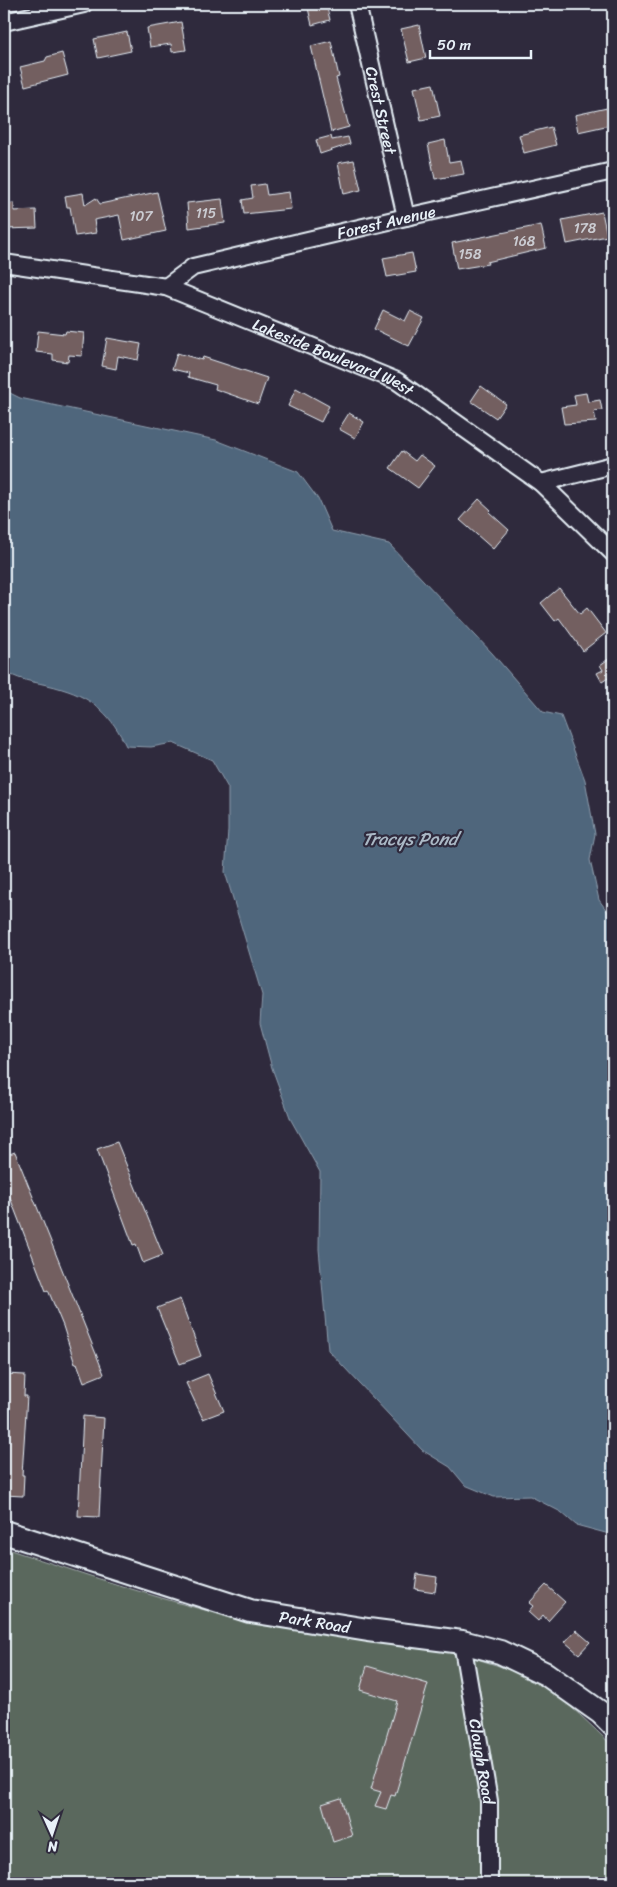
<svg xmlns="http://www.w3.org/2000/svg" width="617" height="1887" viewBox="0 0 617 1887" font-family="Sriracha,sans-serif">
<rect width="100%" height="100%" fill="#2f2a3d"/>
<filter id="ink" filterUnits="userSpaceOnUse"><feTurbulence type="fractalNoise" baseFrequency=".02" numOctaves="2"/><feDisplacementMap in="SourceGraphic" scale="10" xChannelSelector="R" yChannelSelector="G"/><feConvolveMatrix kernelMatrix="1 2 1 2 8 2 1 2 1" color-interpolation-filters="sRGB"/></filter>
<g filter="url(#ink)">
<path fill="#5a675d" stroke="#a1acaa" d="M4 1548C88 1575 171 1604 258 1623 345 1642 468 1640 544 1687 569 1702 591 1726 613 1746V1883H4Z"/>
<path fill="#50667c" stroke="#8d9eae" d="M4 390 20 398 216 440 298 472 318 499 332 531 389 544 492 653 543 712 561 716 585 780 595 834 590 860 599 900 613 919V1535L576 1525 561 1512 530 1496 494 1497 465 1485 450 1467 422 1450 328 1350 319 1249 320 1172 291 1120 272 1068 260 1023 262 995 225 872 228 830V788L212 760 173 743 151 747 126 746C112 716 95 699 62 689 41 682 24 683 4 671Z"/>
<path fill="#735e61" stroke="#e8f1f8" d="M307 4H326L330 20 312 25Z
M181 22 186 50 172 52 171 44 150 47 147 28Z
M419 25 426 58 409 62 401 29Z
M127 32 131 51 98 58 94 39Z
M331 41 339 77 336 78 349 127 331 132 311 46Z
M62 53 68 75 25 86 20 67 45 61 47 57Z
M433 84 440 116 421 120 414 88Z
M607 108 610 125 578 132 575 115Z
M551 127 556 145 524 153 519 135Z
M331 136 332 140 348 137 350 144 320 154 316 140Z
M445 140 449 162 461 160 464 174 435 179 428 144Z
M354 160 361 190 344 194 338 163Z
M265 184 267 195 289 192 291 209 244 214 242 200 253 198 251 186Z
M157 192 166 231 124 240 119 215 94 220 96 233 75 236 70 207H67L65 196 83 193 85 205 96 198 100 204Z
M222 199 225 223 189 228 187 203Z
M14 203V211L36 210 37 228 4 229V204Z
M602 212 607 236 567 244 562 220Z
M541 225 546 248 487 262 488 264 457 269 452 243Z
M412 253 416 272 387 277 383 258Z
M383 310 405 321 410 311 424 318 409 346 374 329Z
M38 331 65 334 66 331 84 333 82 356 69 355 68 362 53 360V354L36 352Z
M107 338 141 344 138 360 118 356 116 369 102 366Z
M177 353 202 360 203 357 267 378 258 404 215 389 216 385 188 377 189 373 172 369Z
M481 386 506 404 496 418 471 401Z
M296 388 329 406 321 422 288 406Z
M586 393 588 402 600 400 602 410 594 411 596 422 564 424 561 407 576 405 574 395Z
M349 413 364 422 355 438 339 429Z
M402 451 415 461 420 455 435 466 418 488 390 468Z
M479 499 491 510 489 512 509 530 493 549 460 520Z
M559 588 580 614 587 608 606 633 583 651 559 618 555 621 541 603Z
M613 656V686L608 678 602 682 597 673 603 670 600 665Z
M117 1142 163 1255 143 1263 136 1244 133 1245 97 1149Z
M15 1152 104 1374 84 1382 77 1363 75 1364 63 1326 48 1290 46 1291 4 1182V1156Z
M180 1299 201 1356 180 1364 157 1308Z
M5 1374 25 1375 24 1396H27L22 1475H24L23 1496 4 1495Z
M208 1374 224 1411 203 1419 186 1383Z
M83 1416 104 1418 99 1517 78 1516Z
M417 1574 437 1577 435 1592 415 1589Z
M546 1585 565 1602 548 1621 543 1615 538 1621 528 1612 533 1606 529 1603Z
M576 1630 590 1642 579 1654 565 1642Z
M367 1666 428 1684 395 1796 391 1795 386 1809 375 1806 381 1792 371 1789 397 1701 360 1690Z
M341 1798 352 1836 333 1842 322 1804Z"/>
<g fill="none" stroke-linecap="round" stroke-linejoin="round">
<defs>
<g id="street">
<path id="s1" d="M357 4 406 217"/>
<path d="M4 22 84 4"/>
<path id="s2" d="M4 263 166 287 397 381 541 483 613 553"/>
<path id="s3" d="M166 287 193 267 406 217 613 171"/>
<path d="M541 483 613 465"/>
<path id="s4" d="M462 1642 489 1801V1883"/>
</g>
<g id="secondary">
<path id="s5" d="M4 1532 250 1611 368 1630 462 1642 500 1652 546 1674 601 1713 613 1725"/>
</g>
</defs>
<use href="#street" stroke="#e8f1f8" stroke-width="20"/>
<use href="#secondary" stroke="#e8f1f8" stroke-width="26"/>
<use href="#street" stroke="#2f2a3d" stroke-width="16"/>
<use href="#secondary" stroke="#2f2a3d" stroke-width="22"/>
</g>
</g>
<g text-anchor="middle" stroke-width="4.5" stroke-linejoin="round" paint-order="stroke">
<g font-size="14" fill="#cbccd2">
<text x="206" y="218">115</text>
<text x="141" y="221">107</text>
<text x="585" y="233">178</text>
<text x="524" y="246">168</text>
<text x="470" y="259">158</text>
</g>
<g font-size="16" fill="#e8f1f8" stroke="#2f2a3d">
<text dy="6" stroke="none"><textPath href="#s1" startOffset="109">Crest Street</textPath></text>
<text dy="6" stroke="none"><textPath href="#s3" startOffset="232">Forest Avenue</textPath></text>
<text dy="6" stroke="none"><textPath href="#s2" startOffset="345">Lakeside Boulevard West</textPath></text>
<text dy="6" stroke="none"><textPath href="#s5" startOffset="324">Park Road</textPath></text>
<text dy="6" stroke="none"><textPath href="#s4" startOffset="121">Clough Road</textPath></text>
</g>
<g font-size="18" font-style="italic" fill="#abb9c6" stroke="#2f2a3d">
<text x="410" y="845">Tracys Pond</text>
</g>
</g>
<rect width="617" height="1887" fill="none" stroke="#2f2a3d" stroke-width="20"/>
<rect x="10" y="10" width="597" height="1867" fill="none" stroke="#e8f1f8" stroke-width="2" filter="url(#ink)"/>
<g transform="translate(52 1834) rotate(177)" stroke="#2f2a3d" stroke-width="4" paint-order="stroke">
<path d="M0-4L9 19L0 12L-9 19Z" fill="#e8f1f8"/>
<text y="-8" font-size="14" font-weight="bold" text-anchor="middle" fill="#e8f1f8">N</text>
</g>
<path d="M430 50v8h101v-8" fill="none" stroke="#e8f1f8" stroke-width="2.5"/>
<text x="437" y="50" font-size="15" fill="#e8f1f8" stroke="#2f2a3d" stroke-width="4" paint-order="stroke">50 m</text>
</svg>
